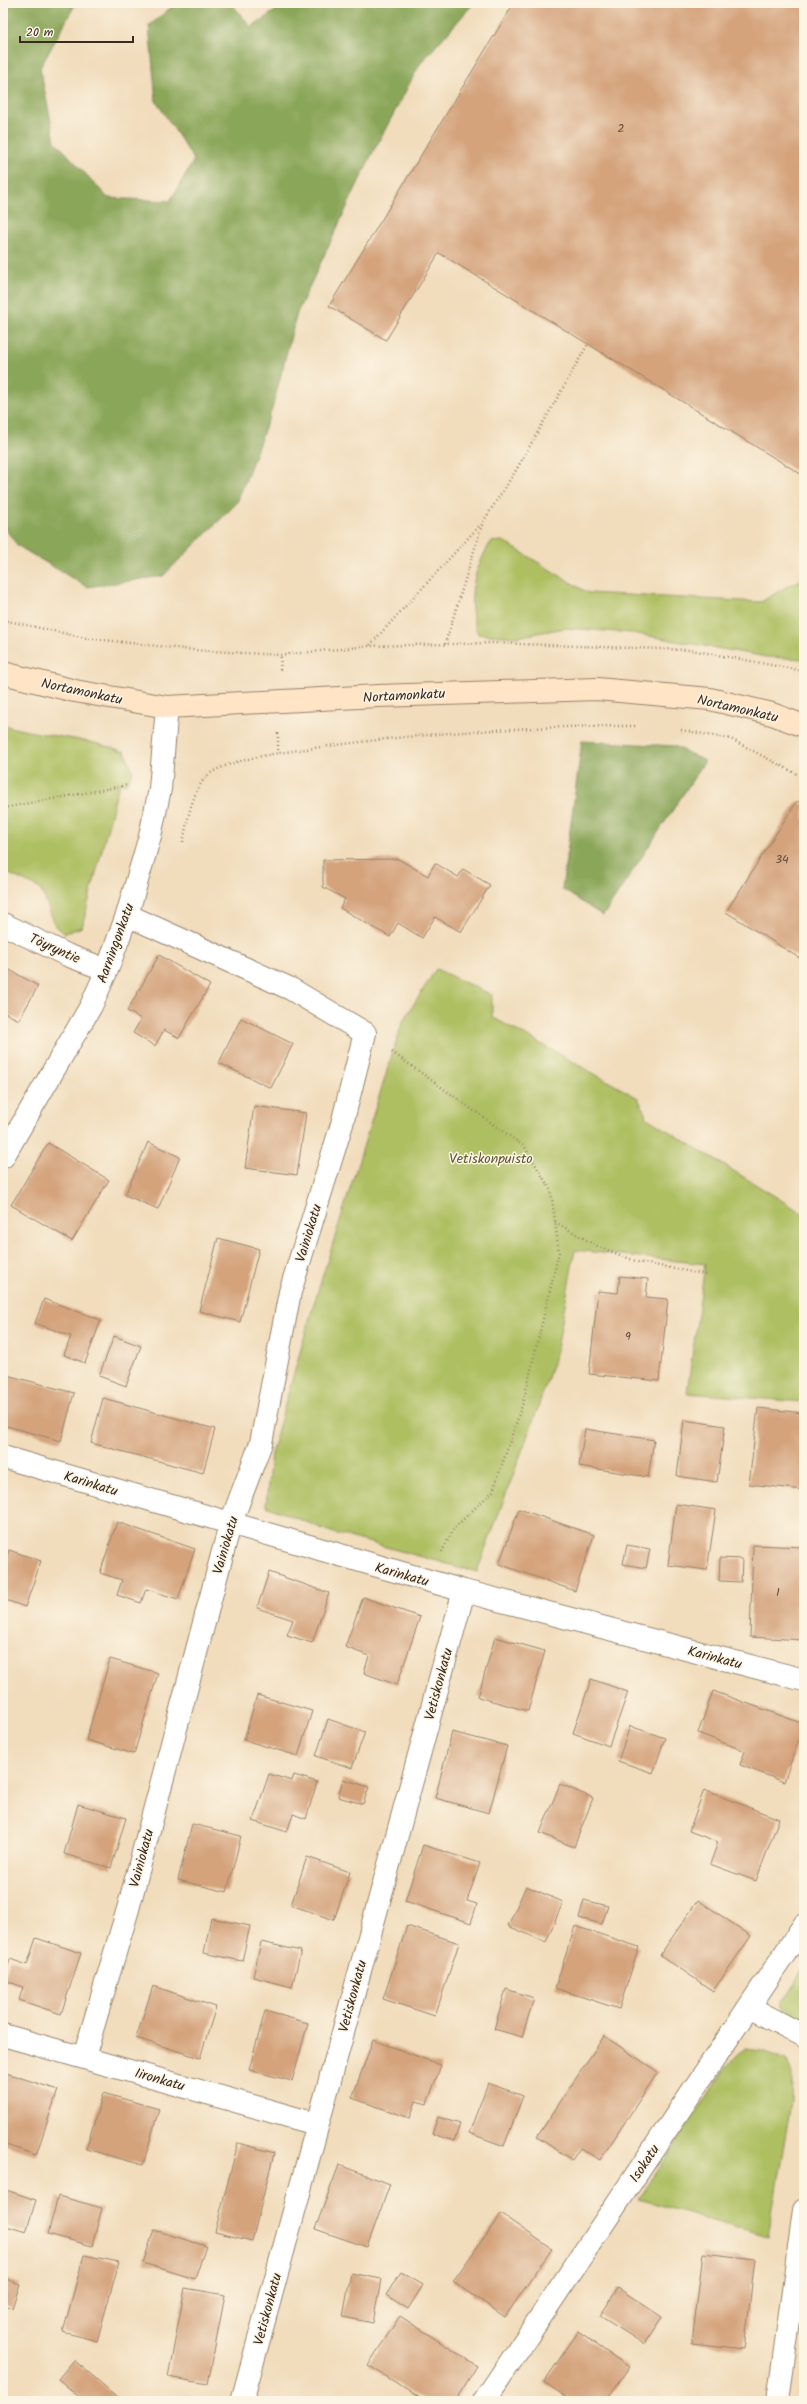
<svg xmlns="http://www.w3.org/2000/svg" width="807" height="2404" viewBox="0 0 807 2404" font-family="Kalam,sans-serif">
<rect width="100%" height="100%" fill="#fcf5e5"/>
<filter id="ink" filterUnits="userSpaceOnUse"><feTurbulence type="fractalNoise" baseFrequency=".025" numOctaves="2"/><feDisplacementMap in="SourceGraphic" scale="8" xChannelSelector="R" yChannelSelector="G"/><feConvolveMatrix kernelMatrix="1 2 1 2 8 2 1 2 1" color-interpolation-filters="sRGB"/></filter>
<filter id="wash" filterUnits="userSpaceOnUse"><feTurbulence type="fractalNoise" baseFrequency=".012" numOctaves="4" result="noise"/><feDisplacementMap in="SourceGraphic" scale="16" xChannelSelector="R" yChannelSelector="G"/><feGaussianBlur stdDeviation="0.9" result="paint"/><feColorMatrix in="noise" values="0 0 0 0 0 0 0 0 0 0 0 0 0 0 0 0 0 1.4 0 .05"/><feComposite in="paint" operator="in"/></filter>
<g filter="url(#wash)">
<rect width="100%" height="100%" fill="#f1dcbb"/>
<path fill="#aebf62" stroke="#747440" d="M503 541 588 593 761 602 789 585 804 579V659L766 657 632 633 565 628 516 637 478 634C465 603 473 570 491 542Z
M3 725C43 737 86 737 125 752L133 772 127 783 119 784 82 927 65 933 55 926 44 896 39 888 3 871Z
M436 969 492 995V1017L638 1098 647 1118 804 1214V1402L687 1393 705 1264 575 1250 556 1354 535 1416 477 1572 331 1532 266 1506 271 1454 312 1310 402 1023Z
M804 1968V2022C792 2018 784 2015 782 2002Z
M745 2049 763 2051 787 2060 792 2075 791 2103 768 2236 639 2199 727 2066Z"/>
<path fill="#8aa658" stroke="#62683b" d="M3 3H76L40 68 55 141 108 198 170 201 194 160 156 101 149 26 176 3H231L251 27 287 3H474L420 64 370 158 297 313 272 409 237 503 163 576 87 587 18 546 3 526Z
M582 741 674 746 705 761 603 916 562 889Z"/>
<g id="blocks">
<path fill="#d4a37b" d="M514 3H804V476L439 253 386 340 329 306Z
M797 801 804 805V961L726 912Z
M398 859 428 876 435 863 458 877 463 869 490 885 461 932 435 917 422 938 398 923 390 937 340 908 345 899 323 887V860Z
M159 955 210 985 179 1038 164 1030 155 1046 133 1033 141 1019 127 1011Z
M3 966 38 986 19 1020 3 1012Z
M241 1018 293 1044 271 1088 219 1063Z
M254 1106 306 1113 297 1175 245 1168Z
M148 1142 180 1157 158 1209 125 1195Z
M48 1143 109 1180 72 1241 11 1205Z
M218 1238 259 1249 240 1322 199 1311Z
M620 1276 648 1279 646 1297 668 1299 659 1381 589 1374 598 1291 618 1293Z
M44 1299 101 1320 85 1363 64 1355 71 1336 35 1323Z
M114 1336 141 1346 126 1386 99 1376Z
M3 1374 74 1393 61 1441 3 1425Z
M103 1398 215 1429 203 1473 91 1443Z
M758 1408 804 1413V1490L749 1484Z
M684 1420 725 1426 717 1482 677 1476Z
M585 1429 654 1440 648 1477 579 1466Z
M676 1504 716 1510 707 1570 668 1565Z
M519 1509 594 1535 575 1591 499 1564Z
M117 1522 195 1549 178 1599 146 1589 141 1603 117 1595 122 1580 100 1573Z
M627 1545 650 1549 646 1568 623 1564Z
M753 1545 804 1547V1640L750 1637Z
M9 1550 41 1561 25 1607 3 1599V1567Z
M720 1558 742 1559 741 1582 719 1581Z
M269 1572 329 1593 312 1643 287 1635 293 1620 257 1608Z
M363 1597 420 1617 397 1685 364 1673 369 1656 345 1647Z
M495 1637 545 1651 528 1711 478 1697Z
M110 1659 158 1673 134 1754 86 1740Z
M591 1679 628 1692 609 1746 573 1733Z
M713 1691 804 1724 784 1782 740 1765 745 1751 698 1733Z
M257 1695 312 1711 298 1756 244 1740Z
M328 1719 365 1732 352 1768 316 1756Z
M630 1726 665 1738 653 1773 618 1761Z
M452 1732 507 1746 489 1813 435 1798Z
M269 1774 292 1781 294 1775 317 1782 306 1819 293 1814 287 1832 253 1821Z
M343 1779 369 1787 363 1804 338 1797Z
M560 1784 593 1798 574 1847 540 1833Z
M704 1790 779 1819 756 1881 710 1864 718 1842 689 1831Z
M78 1804 126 1818 111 1868 64 1854Z
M192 1824 241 1836 227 1892 178 1880Z
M423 1845 480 1863 467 1901 477 1904 471 1923 405 1901Z
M307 1857 350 1872 334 1920 291 1905Z
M526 1886 563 1902 546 1942 508 1926Z
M584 1900 608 1906 602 1924 579 1918Z
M698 1900 751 1936 713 1991 660 1955Z
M211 1918 250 1926 242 1961 204 1953Z
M407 1926 459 1943 435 2016 383 1999Z
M575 1926 639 1947 619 2009 555 1988Z
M36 1938 81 1953 61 2014 19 2000 23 1987 4 1980 10 1959 27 1965Z
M261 1942 301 1951 292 1987 253 1977Z
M153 1986 216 2007 200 2058 136 2038Z
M506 1989 534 1998 522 2037 494 2029Z
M265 2011 308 2023 292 2081 249 2070Z
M604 2036 658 2072 600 2160 580 2148 572 2160 537 2137Z
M373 2040 441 2065 427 2104 416 2101 410 2118 352 2098Z
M3 2072 58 2090 36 2155 3 2144Z
M488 2083 523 2096 504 2146 469 2133Z
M103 2093 159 2109 143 2165 86 2149Z
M438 2117 460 2124 454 2141 432 2134Z
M238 2143 274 2153 252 2241 215 2232Z
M339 2165 390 2184 367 2247 315 2229Z
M3 2189 36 2200 26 2232 3 2225Z
M58 2196 102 2208 92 2246 48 2234Z
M501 2214 552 2249 505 2317 453 2281Z
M154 2230 206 2246 195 2279 143 2263Z
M703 2253 755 2259 744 2349 692 2343Z
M84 2255 119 2262 97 2341 63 2332Z
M401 2272 423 2285 408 2309 386 2295Z
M351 2273 381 2279 373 2323 343 2317Z
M3 2278 20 2284 12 2308 3 2305Z
M185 2288 225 2295 208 2384 168 2377Z
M618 2288 662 2317 644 2344 600 2316Z
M400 2316 477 2366 455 2401H425L368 2365Z
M578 2332 629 2367 606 2401H572L544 2382Z
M74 2360 117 2397 114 2401H84L58 2379Z"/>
</g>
</g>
<g filter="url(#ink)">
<use href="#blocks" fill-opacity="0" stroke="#96836c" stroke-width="1"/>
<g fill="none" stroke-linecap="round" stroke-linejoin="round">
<defs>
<path id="street" d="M3 924 67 955 107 970
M3 1157 91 1006 107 970 127 915 150 836 160 789 167 707
M3 1457 464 1591 804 1680
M749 2007 804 2036
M3 2035 316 2124
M84 2057 128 1909 230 1525 261 1443 290 1292 342 1124 365 1033 291 989 127 915
M242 2401 464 1591
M484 2401 804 1925
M778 2401 804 2210"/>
<path id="secondary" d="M3 673 75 691 167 707 378 696 597 689 710 699 772 714 804 726"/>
</defs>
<use href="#street" stroke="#96836c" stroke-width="24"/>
<use href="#secondary" stroke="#96836c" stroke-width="24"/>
<path stroke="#96836c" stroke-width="2.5" stroke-dasharray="1 3" stroke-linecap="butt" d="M3 620 86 638 193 650 281 655 369 646 492 643 691 650 804 671
M445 644 483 522 515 472 588 344
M370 645 481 524
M280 670 281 655
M681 730 731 739 804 778
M278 733V753
M3 808 128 785
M183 842C187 823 192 789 208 775 226 760 283 752 307 749 418 733 524 726 637 726
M392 1052 525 1147 551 1191 559 1252 523 1403 493 1491 453 1529 442 1552
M555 1222 597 1246 638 1262 708 1275"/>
<use href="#street" stroke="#fff" stroke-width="22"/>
<use href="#secondary" stroke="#ffe4c6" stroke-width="22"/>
</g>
</g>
<g text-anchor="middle" stroke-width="3" stroke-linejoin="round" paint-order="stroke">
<g font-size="12" fill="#614835">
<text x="621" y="132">2</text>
<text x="782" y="863">34</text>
<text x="628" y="1340">9</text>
<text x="778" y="1596">1</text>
</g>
<g font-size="14" fill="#3b2a1e" stroke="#fcf5e5">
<text transform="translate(82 691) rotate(12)" y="5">Nortamonkatu</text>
<text transform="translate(404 695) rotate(-3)" y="5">Nortamonkatu</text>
<text transform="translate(738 708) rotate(13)" y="5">Nortamonkatu</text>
<text transform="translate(115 943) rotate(-70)" y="5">Aarningonkatu</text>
<text transform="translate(55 948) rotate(24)" y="5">Töyryntie</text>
<text transform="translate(308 1233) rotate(-73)" y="5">Vainiokatu</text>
<text transform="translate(91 1483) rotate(17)" y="5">Karinkatu</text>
<text transform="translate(225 1545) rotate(-74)" y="5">Vainiokatu</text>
<text transform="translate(402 1574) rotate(16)" y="5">Karinkatu</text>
<text transform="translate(715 1657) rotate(15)" y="5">Karinkatu</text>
<text transform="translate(438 1684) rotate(-75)" y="5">Vetiskonkatu</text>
<text transform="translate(141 1858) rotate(-75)" y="5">Vainiokatu</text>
<text transform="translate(352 1996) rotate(-75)" y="5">Vetiskonkatu</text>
<text transform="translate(160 2079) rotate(16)" y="5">Iironkatu</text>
<text transform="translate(644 2163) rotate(-56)" y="5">Isokatu</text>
<text transform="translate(267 2309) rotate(-75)" y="5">Vetiskonkatu</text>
</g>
<g font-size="14" fill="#5e5732" stroke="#fcf5e5">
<text x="491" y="1163">Vetiskonpuisto</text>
</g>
</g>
<rect width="807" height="2404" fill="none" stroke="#fcf5e5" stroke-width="16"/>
<path d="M20 36v6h113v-6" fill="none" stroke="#3b2a1e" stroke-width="2"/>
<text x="26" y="36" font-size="12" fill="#3b2a1e" stroke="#fcf5e5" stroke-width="3" paint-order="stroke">20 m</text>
</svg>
